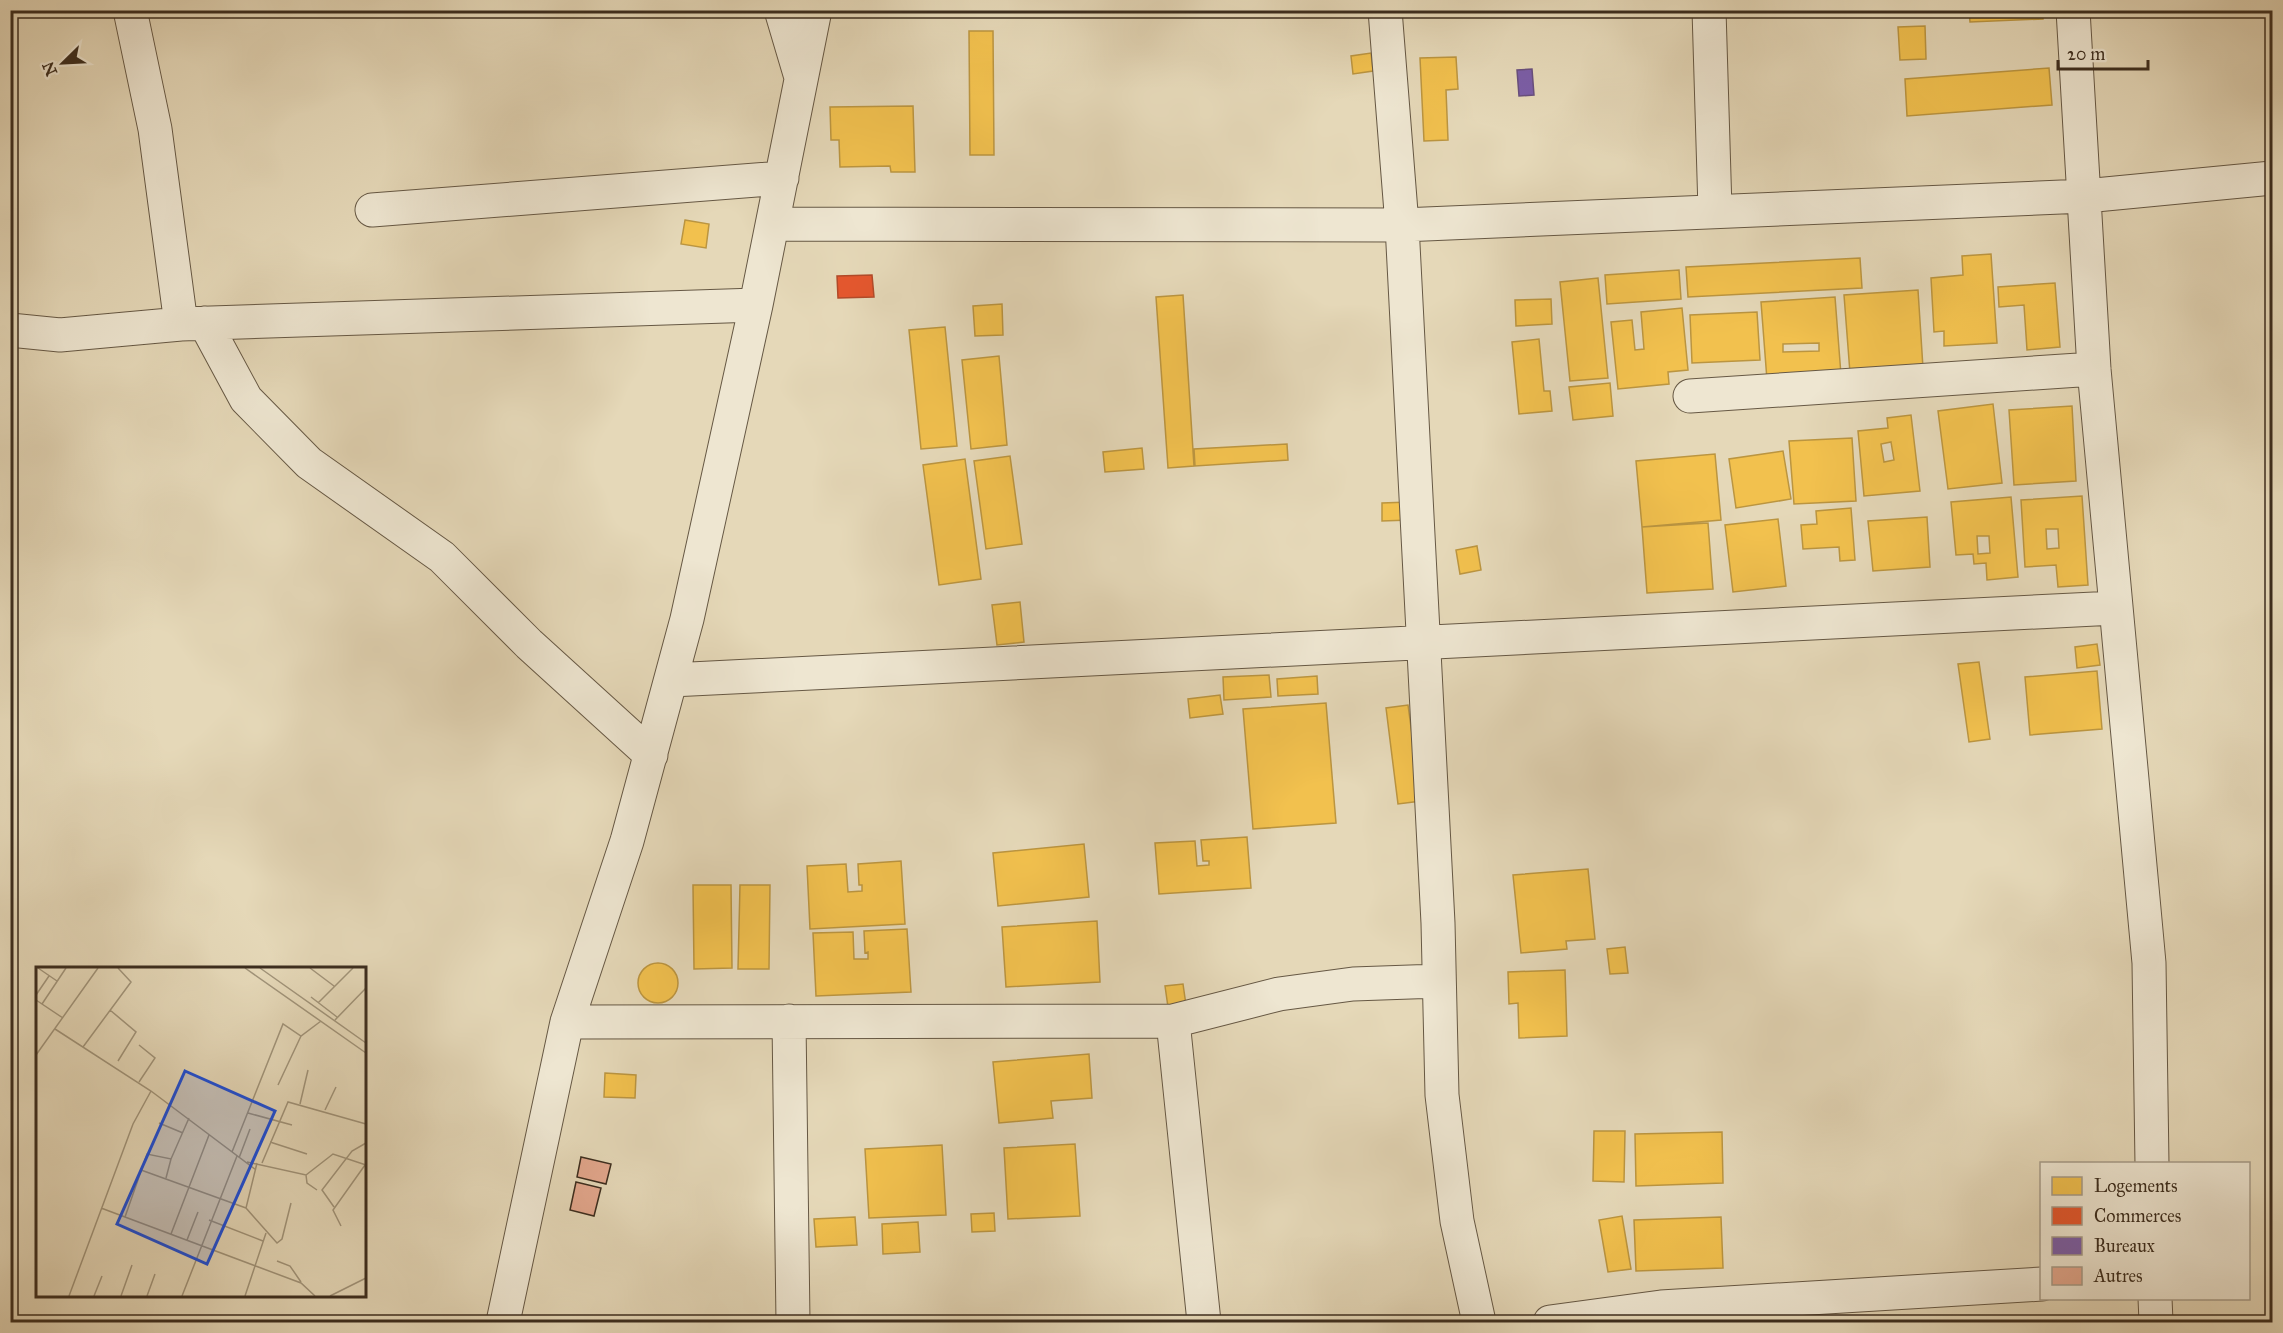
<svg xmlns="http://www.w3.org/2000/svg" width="2283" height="1333" viewBox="0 0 2283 1333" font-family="'IM FELL Great Primer',serif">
<rect width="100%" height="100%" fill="#e5d8b8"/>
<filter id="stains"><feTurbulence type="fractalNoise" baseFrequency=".00333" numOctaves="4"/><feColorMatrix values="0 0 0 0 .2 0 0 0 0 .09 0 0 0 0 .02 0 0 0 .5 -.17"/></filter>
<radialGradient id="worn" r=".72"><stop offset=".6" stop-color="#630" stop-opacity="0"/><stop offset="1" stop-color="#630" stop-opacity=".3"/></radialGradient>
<path fill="#f2c14e" stroke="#bb9540" stroke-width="1.5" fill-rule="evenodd" d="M1969 10H2043V19L1970 22Z
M1925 26 1926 59 1900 60 1898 27Z
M969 31H993L994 155H970Z
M1371 53 1373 71 1353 74 1351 56Z
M1456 57 1458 89 1446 90 1448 140 1424 141 1420 58Z
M2049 68 2052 105 1907 116 1905 79Z
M913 106 915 172H891L890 166 840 167 839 140H831L830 107Z
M685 220 709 224 706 248 681 244Z
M1991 254 1997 343 1944 346V331L1934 332 1931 278 1963 275 1962 256Z
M1860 258 1862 288 1688 297 1686 267Z
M1679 270 1681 299 1607 304 1605 275Z
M1598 278 1608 378 1570 381 1560 282Z
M2055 283 2060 347 2027 350 2024 305 1999 307 1998 287Z
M1918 290 1923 368 1850 373 1844 295Z
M1183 295 1194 466 1168 468 1156 297Z
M1835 297 1841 375 1767 380 1761 302ZM1819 343V351L1783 352V344Z
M1551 299 1552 324 1516 326 1515 300Z
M1002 304 1003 335 975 336 973 306Z
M1682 308 1688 370 1668 372 1669 384 1618 389 1611 322 1632 320 1635 350 1644 349 1641 312Z
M1757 312 1760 360 1692 363 1690 315Z
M945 327 957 446 921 449 909 330Z
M1539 339 1544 391H1550L1552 411 1519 414 1512 342Z
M999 356 1007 445 971 449 962 360Z
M1610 383 1613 416 1573 420 1569 387Z
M1993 404 2002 483 1948 489 1938 411Z
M2072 406 2076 481 2014 485 2009 410Z
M1911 415 1920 491 1864 496 1858 431 1888 428 1887 418ZM1891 442 1894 460 1884 462 1881 444Z
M1852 438 1856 501 1794 504 1789 441Z
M1287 444 1288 460 1195 466 1194 449Z
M1142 448 1144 469 1105 472 1103 452Z
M1783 451 1791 499 1736 508 1729 459Z
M1715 454 1721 520 1642 527 1636 461Z
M1010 456 1022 544 986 549 974 461Z
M965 459 981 579 939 585 923 465Z
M2082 496 2088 585 2058 587 2056 565 2025 567 2021 500ZM2046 529H2058L2059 548 2047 549Z
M2011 497 2018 577 1987 580 1986 563 1974 564 1973 554 1956 555 1951 502ZM1977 536H1989L1990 553 1978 554Z
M1409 502V520L1382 521V503Z
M1851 508 1855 560 1840 561 1839 547 1803 549 1801 525 1817 524 1816 511Z
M1927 517 1930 567 1873 571 1868 521Z
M1778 519 1786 586 1733 592 1725 525Z
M1708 523 1713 589 1647 593 1642 527Z
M1477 546 1481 570 1460 574 1456 550Z
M1020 602 1024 642 997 645 992 605Z
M2097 644 2100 665 2077 668 2075 647Z
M1979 662 1990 739 1969 742 1958 664Z
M2097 671 2102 729 2030 735 2025 677Z
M1269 675 1271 697 1224 700 1223 677Z
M1317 676 1318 694 1278 696 1277 679Z
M1220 695 1223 714 1190 718 1188 699Z
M1326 703 1336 823 1253 829 1243 709Z
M1408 705 1421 801 1398 804 1386 708Z
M1247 837 1251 888 1159 894 1155 843 1195 841 1197 866 1209 865V861H1203L1201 840Z
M1084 844 1089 897 998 906 993 853Z
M901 861 905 924 810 929 807 866 846 864 848 892 862 891V885H859L858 864Z
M1588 869 1595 939 1566 941 1567 949 1521 953 1513 875Z
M693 885H731L732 968 694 969Z
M740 885H770L769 969H738Z
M1097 921 1100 982 1006 987 1002 927Z
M907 929 911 992 816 996 813 933 853 932 854 959H868V952L865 953 864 931Z
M1625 947 1628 973 1610 974 1607 949Z
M638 983a20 20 0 1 1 40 0a20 20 0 1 1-40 0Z
M1565 970 1567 1036 1519 1038 1518 1003 1509 1004 1508 972Z
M1183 984 1186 1005 1168 1007 1165 986Z
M1089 1054 1092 1098 1051 1101 1053 1118 999 1123 993 1062Z
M605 1073 636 1075 635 1098 604 1097Z
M1594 1131H1625L1624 1182 1593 1181Z
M1722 1132 1723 1183 1636 1186 1635 1134Z
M1075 1144 1080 1216 1008 1219 1004 1148Z
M942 1145 946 1215 869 1218 865 1149Z
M994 1213 995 1231 972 1232 971 1214Z
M1622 1216 1631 1269 1608 1272 1599 1220Z
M855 1217 857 1245 816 1247 814 1219Z
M1721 1217 1723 1268 1636 1271 1634 1220Z
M918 1222 920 1252 883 1254 882 1224Z"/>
<path fill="#e4572e" stroke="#b24a29" stroke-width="1.5" d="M872 275 874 297 838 298 837 276Z"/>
<path fill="#7b5ea7" stroke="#684f7e" stroke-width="1.5" d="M1532 69 1534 95 1519 96 1517 70Z"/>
<path fill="#e3a78d" stroke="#3c2d1e" stroke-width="1.5" d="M581 1157 611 1164 606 1184 577 1177Z
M576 1182 601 1188 594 1216 570 1210Z"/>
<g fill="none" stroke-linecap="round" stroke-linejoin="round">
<defs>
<path id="minor" d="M130 10 155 129 181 324
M781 10 800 74
M1385 10 1402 225 1438 923 1442 1095 1457 1221 1479 1322
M1709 10 1715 210
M2073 10 2094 369 2149 963 2152 1164
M372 210 782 178
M773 224 1402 225 2085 196 2272 178
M205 323 246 399 309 463 442 557 529 644 651 755
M10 330 60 335 181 324 756 305
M1690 396 2094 369
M671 680 2115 608
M789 1021 793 1322
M1173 1021 1279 994 1353 984 1439 981
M567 1022 1173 1021 1204 1322
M2155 1298 2156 1322
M503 1322 567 1022 627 841 687 619 756 305 815 10
M1550 1322 1661 1307 2042 1284"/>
</defs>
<use href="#minor" stroke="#665844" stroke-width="35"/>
<use href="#minor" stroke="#eee6d1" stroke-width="33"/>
</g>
<g transform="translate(36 967)">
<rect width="330" height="330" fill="#e5d8b8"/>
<path fill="none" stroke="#a1947a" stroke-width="1.5" d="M2 1 21 14M209 1 330 86M224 1 330 76M274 1 298 19M0 28 13 9M275 30 301 50M0 33 27 51M282 36 317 1M6 37 30 1M74 43 100 65 82 94M299 53 330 21M19 62 115 124 220 203M47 80 95 15 82 1M0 88 62 1M103 115 119 91 103 78M242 118 265 69M264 137 272 103M289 143 300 120M212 146 256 158M123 156 147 166M234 175 271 187M196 185 247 57 265 69 285 54M203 191 214 162M211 195 270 208 297 187 330 198M221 196 210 241 241 276 246 272 255 236M226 196 252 135 330 157M105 203 210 241M270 208 271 216 281 223M130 211 135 192M298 240 286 223 316 184 330 176M65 241 265 316 279 329M89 250 111 187 135 192 153 151M173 253 227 274M305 259 297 243 329 198M135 267 173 168M151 273 162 245M241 294 254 299 265 315M33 329 97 157 115 124M58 329 66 309M85 329 96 298M111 329 119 307M146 329 201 189M209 329 230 266M294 329 330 311"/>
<path fill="#1d4ed8" fill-opacity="0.15" stroke="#1d4ed8" stroke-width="3" d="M149 104 239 144 171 297 81 257Z"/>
<rect width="330" height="330" fill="none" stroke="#3c2d1e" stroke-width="3"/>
</g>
<rect width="2283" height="1333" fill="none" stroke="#e5d8b8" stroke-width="36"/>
<rect x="12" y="12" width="2259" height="1309" fill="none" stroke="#3c2d1e" stroke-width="3"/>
<rect x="18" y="18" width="2247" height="1297" fill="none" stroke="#3c2d1e" stroke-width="1.5"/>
<rect x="2040" y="1162" width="210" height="138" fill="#eee6d1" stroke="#a79c89" stroke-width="1.5"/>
<rect x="2052" y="1177" width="30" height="18" fill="#f2c14e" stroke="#a79c89" stroke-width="1.5"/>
<text x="2094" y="1192" font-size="18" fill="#3c2d1e">Logements</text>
<rect x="2052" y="1207" width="30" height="18" fill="#e4572e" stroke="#a79c89" stroke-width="1.5"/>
<text x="2094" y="1222" font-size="18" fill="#3c2d1e">Commerces</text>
<rect x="2052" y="1237" width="30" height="18" fill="#7b5ea7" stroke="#a79c89" stroke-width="1.5"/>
<text x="2094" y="1252" font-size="18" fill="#3c2d1e">Bureaux</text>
<rect x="2052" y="1267" width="30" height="18" fill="#e3a78d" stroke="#a79c89" stroke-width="1.5"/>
<text x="2094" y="1282" font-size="18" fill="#3c2d1e">Autres</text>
<g transform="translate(63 63) rotate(246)" stroke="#eee6d1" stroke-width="4.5" paint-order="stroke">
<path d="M0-4.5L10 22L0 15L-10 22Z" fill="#3c2d1e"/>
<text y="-9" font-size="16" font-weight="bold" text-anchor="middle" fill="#3c2d1e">N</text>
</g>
<path d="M2058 60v9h90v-9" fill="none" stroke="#3c2d1e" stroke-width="3"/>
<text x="2067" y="60" font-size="18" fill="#3c2d1e" stroke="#eee6d1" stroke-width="4.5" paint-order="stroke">20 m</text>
<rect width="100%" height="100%" filter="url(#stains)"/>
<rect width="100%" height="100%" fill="url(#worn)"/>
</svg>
